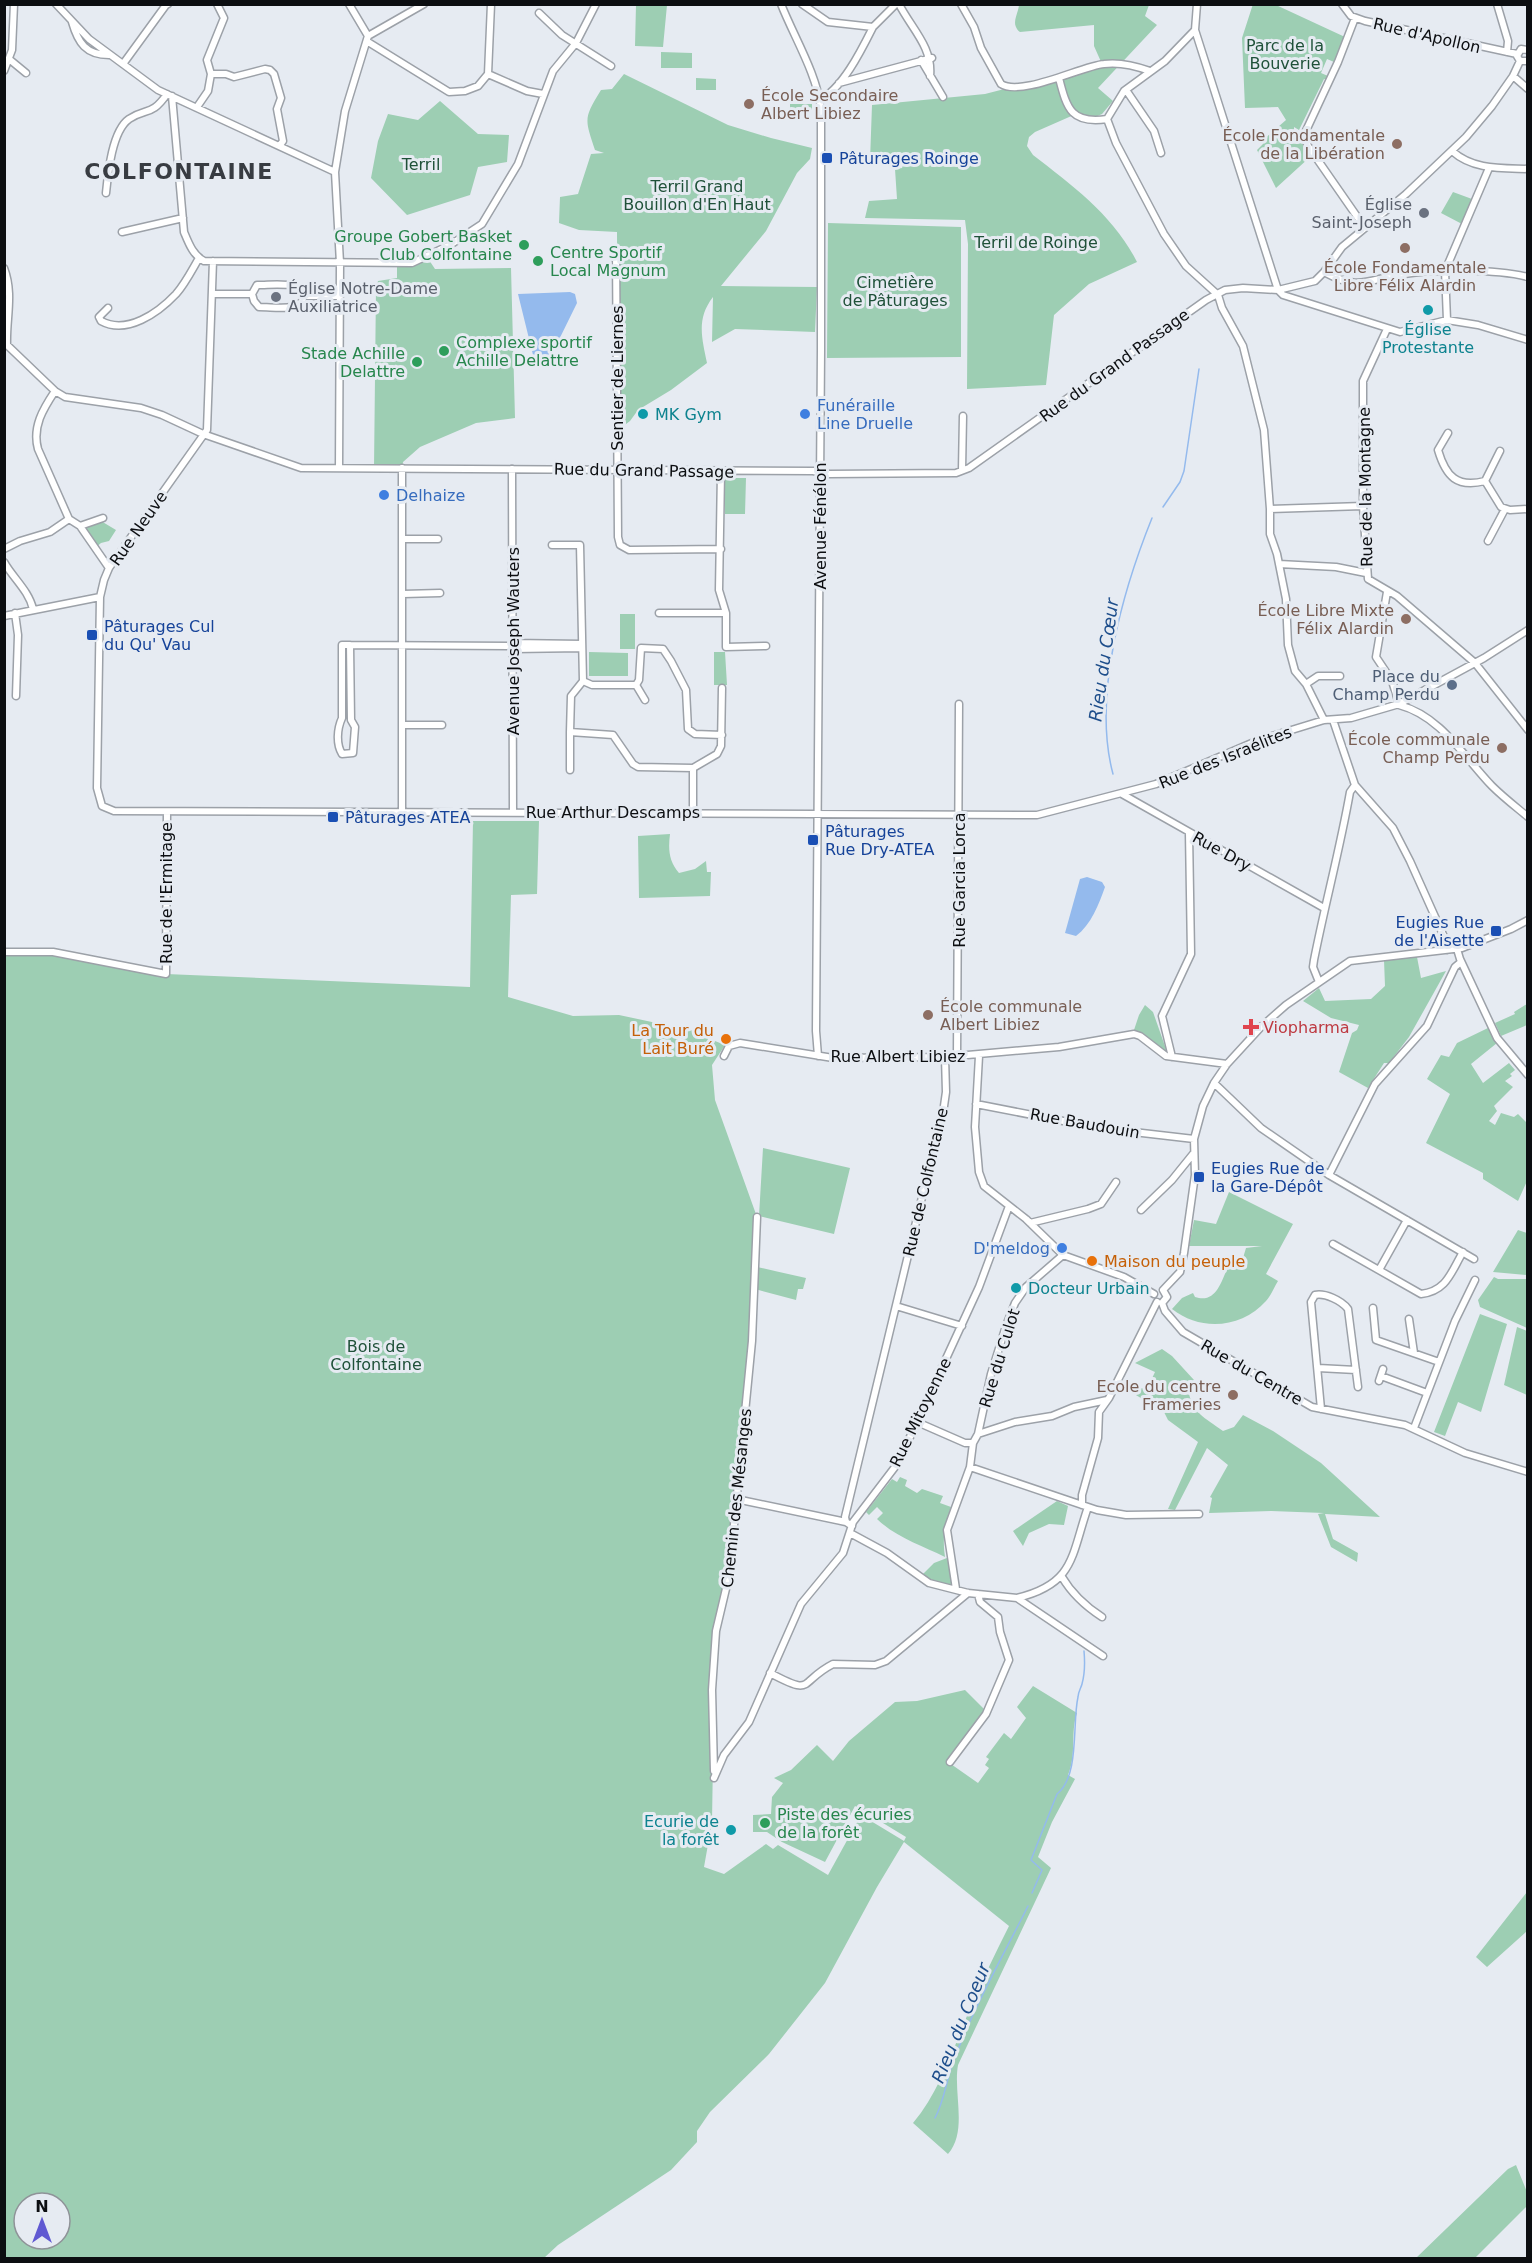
<svg xmlns="http://www.w3.org/2000/svg" width="1532" height="2263" viewBox="0 0 1532 2263" font-family="'DejaVu Sans',sans-serif">
<rect width="100%" height="100%" fill="#e6ebf2"/>
<path fill="#9dceb3" fill-rule="evenodd" d="M1253 4 1276 5 1345 37 1334 62 1327 59 1321 73 1328 76 1327 80 1324 79 1299 130 1294 127V141H1301L1310 157 1276 188 1257 150 1263 144 1262 141 1286 120 1278 107 1245 108 1242 38Z
M636 5H667L663 47 635 46Z
M1019 5H1149L1145 16 1157 25 1098 88 1113 101 1102 114 1093 118 1078 114 1062 89 1076 114 1035 132 1029 137 1027 146 1033 155C1073 186 1114 216 1137 262L1089 284 1054 315 1046 385 967 389 968 244 965 220 865 218 869 201 897 199 895 169 902 168 905 160 870 161 872 105 985 94 1102 64 1094 46V25L1020 32C1010 24 1018 15 1019 5Z
M661 52 692 53V68H661Z
M624 74 728 125 771 138 812 148 810 159 797 173 766 231 721 286 817 287 815 332 735 329 712 342 713 297C696 319 702 338 707 363L671 390 638 410 630 421 622 427 618 423 617 232 579 230 559 223 560 197 578 194 591 154 604 153 595 150C585 119 583 119 601 90L612 89Z
M696 78 716 79V90H696Z
M440 101 478 134 509 135 507 162 478 167 470 195 407 215 371 178 378 141 388 114 418 120Z
M790 104H812V110H790Z
M1453 192 1472 199 1462 224 1441 213Z
M828 223 961 227V357L827 358Z
M427 257 435 269 511 268 515 418 476 423 420 447 403 462 402 468H374L376 287 378 281 397 278V263Z
M724 478H746L745 514H725Z
M101 521 116 530 109 541 101 543 95 548 91 543 95 541 87 530 85 531V527Z
M620 614H635V649H620Z
M589 652 628 653V676H589Z
M714 652H725L727 685H714Z
M473 821H539L537 894 511 895 508 997 573 1016 619 1015 713 1035 710 1039 725 1045 712 1065 715 1100 757 1217 753 1315 745 1393 723 1589 715 1631 712 1822 704 1867 724 1874 766 1844 773 1849 778 1845 828 1875 861 1815 904 1841 906 1837 855 1806 825 1862 782 1842 767 1832H753V1815L771 1814 772 1797 783 1783 774 1778 791 1770 817 1745 833 1761 849 1741 895 1702 917 1701 965 1690 985 1710 948 1762 978 1783 989 1768 985 1765 989 1759 986 1757 1004 1733 1011 1739 1026 1718 1017 1707 1033 1686 1077 1713C1070 1733 1077 1754 1068 1775L1075 1779 1052 1822 1038 1857 1051 1868 958 2065C953 2093 968 2131 948 2154L913 2123C940 2091 953 2049 969 2011 981 1982 995 1954 1009 1926L904 1842 877 1887 825 1983 769 2054 710 2112 697 2131V2142L671 2170 558 2245 544 2258H5V952H53L166 974 470 987ZM24 2203H60V2239H24Z
M670 834C668 850 669 861 679 873L695 869 706 861 707 872H711L710 896 639 898 638 836Z
M1417 957 1421 978 1446 971 1409 1037 1389 1063H1384L1368 1088 1339 1072 1352 1033 1357 1030 1359 1025 1331 1018 1303 1001 1319 988 1325 1001 1371 999 1385 986 1384 960Z
M1527 1004V1025L1501 1036 1495 1023 1515 1014 1514 1012Z
M1145 1005 1153 1012 1166 1049 1170 1052 1167 1055 1144 1034 1134 1030 1139 1015Z
M1488 1028 1497 1043 1471 1064 1483 1083 1509 1063 1515 1070 1510 1074 1512 1076 1505 1081 1513 1087 1494 1106 1497 1111 1489 1121 1495 1125 1501 1113 1514 1117 1518 1114 1527 1123V1181L1518 1201 1483 1179V1173L1426 1143 1450 1094 1427 1079 1441 1055 1449 1057 1457 1043Z
M763 1148 850 1168 834 1234 759 1216Z
M1229 1192 1293 1224 1266 1274 1278 1281C1274 1287 1271 1296 1266 1301 1242 1328 1201 1332 1172 1309L1182 1298 1193 1293 1195 1297C1216 1304 1221 1282 1228 1267L1240 1268 1246 1248 1262 1246H1189L1194 1220 1216 1224Z
M1518 1230 1527 1233V1275L1493 1272Z
M757 1267 806 1278 803 1289H798L796 1300 755 1289Z
M1494 1277 1498 1279H1527V1328L1480 1307 1478 1300Z
M1480 1314 1507 1324 1481 1412 1458 1402 1445 1436 1434 1432Z
M1517 1327 1527 1331V1395L1504 1385Z
M1162 1349 1172 1356 1194 1380 1188 1390C1193 1414 1204 1417 1223 1431L1234 1427 1243 1415 1273 1431 1321 1463 1380 1517 1325 1514 1333 1539 1358 1553 1357 1562 1331 1547 1318 1514 1324 1513 1271 1511 1209 1513 1212 1498 1210 1497 1228 1465 1207 1448 1175 1510 1168 1509 1198 1442 1168 1420 1164 1412 1121 1386 1122 1380 1134 1387 1147 1389 1155 1372 1135 1363Z
M900 1477 907 1480 905 1486 917 1493 922 1489 943 1496 940 1503 951 1507C945 1524 942 1539 945 1557 921 1545 897 1538 877 1519L883 1513 877 1507 869 1515 866 1512 892 1479 897 1482Z
M1057 1501 1068 1506 1064 1525 1049 1524 1029 1533 1023 1546 1013 1531Z
M947 1558 953 1585 950 1586 921 1576 934 1563Z
M1527 1892V1931L1487 1967 1476 1957Z
M1516 2165 1527 2192V2206L1475 2258H1416L1508 2169Z"/>
<path fill="#94baed" d="M570 292 575 294 577 303 549 360 538 365 535 363 518 294Z
M1087 877 1102 882 1105 887C1099 904 1091 925 1076 936L1065 933 1080 879Z"/>
<g fill="none" stroke-linecap="round" stroke-linejoin="round">
<path stroke="#94baed" stroke-width="1.5" d="M1163 507 1180 482 1184 471 1199 369
M1113 774C1092 696 1123 590 1152 518
M1032 1893 1042 1870 1031 1860 1057 1794C1080 1776 1072 1723 1078 1697 1078 1692 1081 1688 1082 1684 1085 1673 1085 1662 1084 1651
M935 2118C944 2101 946 2083 952 2065 972 2010 1002 1958 1028 1906"/>
<defs>
<path id="minor" d="M56 4 89 39 158 90 335 172
M349 4 368 36
M781 4C794 37 817 74 821 109V350L816 1031 818 1056
M802 4 828 22 873 27 896 4
M899 4C911 28 933 47 930 76
M961 4 974 27 981 48 1001 84C1021 97 1082 66 1104 64 1118 62 1136 66 1150 71
M1197 4 1195 30 1278 290
M1342 4 1351 16 1365 21 1517 54
M1497 4 1508 41 1507 52
M539 13 562 35 611 66
M1355 18 1338 62 1304 135 1308 146 1365 228
M72 22C78 43 86 55 109 55
M368 42 449 92 465 91 478 86 488 74 527 91 543 94
M1528 50 1521 49 1517 56 1520 61H1528
M9 59 26 73
M921 60 943 97
M123 64 166 5 168 4
M4 71 12 50 14 4
M211 74 207 60 224 18 217 4
M488 74 491 4
M1513 76 1528 89
M1059 78C1067 110 1072 124 1107 119
M839 83 932 58
M1126 90 1154 131 1161 153
M172 96 184 232C189 244 193 255 204 261L412 263 450 245 482 224 518 164 553 71 576 43 596 4
M819 100C842 90 862 49 873 27
M197 107 208 91 211 74H226L234 77 265 69 270 70 274 74 281 98 277 109 283 141 280 145
M1107 119 1116 143 1164 234 1186 266 1218 295
M1107 119 1124 91 1165 61 1195 30
M1452 151C1473 170 1501 168 1528 169
M106 193C108 173 112 131 129 119 147 107 151 117 167 94
M122 232 183 218
M616 251 618 537 620 545 629 550 721 549
M213 261 207 430 109 568 104 580 100 597 97 788 102 806 114 811 1037 815 1156 784 1259 740 1324 720 1351 718 1399 704 1484 658 1528 630
M4 268C14 294 6 318 7 345L55 391 65 397 141 408 162 415 203 434 301 468 813 471 829 474 956 473 969 468 1206 300 1225 290 1243 288 1278 290 1315 281 1324 272 1342 247 1406 194 1466 137 1492 106 1513 76 1520 61
M1324 272C1361 292 1367 279 1404 274 1436 269 1496 269 1528 277
M1278 290 1283 295 1400 332 1447 320 1478 325 1528 340
M212 294H252L257 285C269 285 283 283 295 286 308 289 305 306 292 307 282 309 270 307 259 307L254 301 252 294
M1218 295 1222 308 1243 346 1264 430 1270 509V534L1277 554 1286 599 1288 645 1295 671 1306 684 1324 720
M304 296H339
M108 308 99 317 101 321C127 335 158 313 176 294 185 284 192 270 199 258
M1447 320 1445 271 1489 168
M1387 329 1363 381V506L1368 579 1397 596 1475 663 1528 730
M55 391C43 409 32 427 38 449L69 519 80 526 109 568
M1448 433 1438 450C1446 477 1457 488 1485 481L1501 507 1510 510 1528 509
M339 468 340 263 335 172 345 111 368 36 424 4
M402 468V812
M512 469 513 812
M962 470 963 416
M721 472 719 590 726 613V647L766 646
M1485 481 1500 451
M1270 509 1363 506
M80 526 103 518
M403 539H438
M1488 541 1505 509
M552 545H580L583 681
M4 549 20 541 50 532 69 519
M4 562C13 578 29 591 33 609
M1279 564 1336 567 1366 573
M1387 592 1376 657 1392 681 1399 704
M403 594 440 593
M15 613 18 635 16 696
M659 613H726
M4 616 100 597
M513 643 582 644
M350 645 351 720 355 727 353 753 342 754C336 744 337 729 342 718V645H350L513 646
M513 649 582 648
M583 681 592 685H636L639 680 641 648 663 649 671 661 686 690 688 729 695 734 722 735
M583 681 571 696 570 732 613 735 633 764 638 767 693 768
M1306 684 1318 676H1340
M636 685 645 700
M1399 705C1441 716 1464 757 1492 786 1503 797 1516 807 1528 817
M1333 720 1355 785 1393 828 1410 861 1445 939 1447 950
M402 725H442
M570 770V732
M1122 794 1324 908
M693 812V768L717 754 721 746 722 688
M1457 949 1460 959 1497 1038 1528 1075
M4 952H53L166 974 167 812
M1319 982 1313 967 1314 960C1325 904 1340 849 1350 792L1355 785
M724 1056 729 1046 740 1043 833 1058 945 1057 1059 1047 1134 1034 1140 1036 1166 1056 1227 1064
M979 1056 975 1127 979 1172 984 1186 1026 1219 1063 1255 1124 1277 1154 1294
M957 1057 959 704
M1172 1057 1162 1016 1191 954 1189 833
M1214 1083 1261 1128 1329 1175 1474 1259
M976 1104 1099 1128 1194 1139
M1329 1175 1375 1084 1427 1026 1455 967 1461 962
M1141 1210 1172 1180 1193 1154
M1030 1223 1088 1209 1101 1204 1116 1182
M1333 1244 1421 1294C1447 1291 1451 1272 1463 1252
M1379 1270 1407 1220
M1163 1290 1180 1272 1184 1253 1195 1175 1194 1139 1203 1106 1214 1083 1227 1064 1261 1027 1286 1005 1350 961 1462 948 1511 929 1528 920
M1162 1303 1165 1311 1183 1332 1312 1407 1405 1425 1465 1453 1528 1472
M1162 1303 1167 1297 1163 1290
M896 1306 962 1326
M1373 1308 1376 1340 1439 1362
M1409 1319 1414 1353
M1318 1368 1356 1370
M1381 1376 1427 1393
M1379 1381 1383 1369
M1321 1409 1311 1302 1315 1295C1325 1293 1341 1300 1348 1309L1358 1387
M917 1422 965 1443H973
M1414 1428 1455 1321 1475 1280
M978 1434 1015 1422 1052 1416 1074 1407 1107 1400
M970 1467 1097 1510 1126 1515 1199 1514
M736 1499 846 1522
M1082 1505V1495L1098 1438 1099 1412 1109 1398 1157 1302
M852 1526 846 1522 845 1517 944 1106 946 1092 945 1057
M850 1533 887 1553 929 1583 968 1593 1017 1598 1103 1656
M1062 1577C1072 1594 1085 1606 1102 1617
M956 1589 947 1530 970 1467 973 1443 978 1434 991 1374 1006 1326 1015 1303 1026 1287 1063 1255
M1017 1598C1075 1584 1071 1556 1088 1507
M770 1673C815 1697 798 1682 833 1664L875 1665 886 1661 968 1593
M950 1762 986 1714 1009 1660 1000 1632 998 1617 980 1602 978 1594
M714 1771 712 1690 716 1631 729 1576 752 1341 757 1217
M714 1778 724 1755 749 1722 801 1604 843 1553 853 1522 898 1463 979 1287 1009 1206"/>
</defs>
<use href="#minor" stroke="#9ca1a8" stroke-width="9"/>
<use href="#minor" stroke="#fff" stroke-width="6"/>
</g>
<g fill="#8d6e63" stroke="#e6ebf2" stroke-width="2">
<circle cx="749" cy="104" r="6"/>
<circle cx="1397" cy="144" r="6"/>
<circle cx="1405" cy="248" r="6"/>
<circle cx="1406" cy="619" r="6"/>
<circle cx="1502" cy="748" r="6"/>
<circle cx="928" cy="1015" r="6"/>
<circle cx="1233" cy="1395" r="6"/>
</g>
<g fill="#1a4fb4" stroke="#e6ebf2" stroke-width="2">
<rect x="821" y="152" width="12" height="12" rx="3"/>
<rect x="86" y="629" width="12" height="12" rx="3"/>
<rect x="327" y="811" width="12" height="12" rx="3"/>
<rect x="807" y="834" width="12" height="12" rx="3"/>
<rect x="1490" y="925" width="12" height="12" rx="3"/>
<rect x="1193" y="1171" width="12" height="12" rx="3"/>
</g>
<g fill="#6b7280" stroke="#e6ebf2" stroke-width="2">
<circle cx="1424" cy="213" r="6"/>
<circle cx="276" cy="297" r="6"/>
</g>
<g fill="#2e9e5b" stroke="#e6ebf2" stroke-width="2">
<circle cx="524" cy="245" r="6"/>
<circle cx="538" cy="261" r="6"/>
<circle cx="444" cy="351" r="6"/>
<circle cx="417" cy="362" r="6"/>
<circle cx="765" cy="1823" r="6"/>
</g>
<g fill="#0f9aa8" stroke="#e6ebf2" stroke-width="2">
<circle cx="1428" cy="310" r="6"/>
<circle cx="643" cy="414" r="6"/>
<circle cx="1016" cy="1288" r="6"/>
<circle cx="731" cy="1830" r="6"/>
</g>
<g fill="#3f7fe0" stroke="#e6ebf2" stroke-width="2">
<circle cx="805" cy="414" r="6"/>
<circle cx="384" cy="495" r="6"/>
<circle cx="1062" cy="1248" r="6"/>
</g>
<circle fill="#5c6f8a" stroke="#e6ebf2" stroke-width="2" cx="1452" cy="685" r="6"/>
<path fill="#e0444e" stroke="#e6ebf2" stroke-width="2" d="M1248 1018h6v6h6v6h-6v6h-6v-6h-6v-6h6z"/>
<g fill="#e8710a" stroke="#e6ebf2" stroke-width="2">
<circle cx="726" cy="1039" r="6"/>
<circle cx="1092" cy="1261" r="6"/>
</g>
<g text-anchor="middle" stroke-width="6" stroke-linejoin="round" paint-order="stroke">
<g font-size="16" fill="#0c0e11" stroke="#e6ebf2">
<text transform="translate(1427 35) rotate(13)" y="6">Rue d'Apollon</text>
<text transform="translate(1114 365) rotate(-36)" y="6">Rue du Grand Passage</text>
<text transform="translate(617 378) rotate(-90)" y="6">Sentier de Liernes</text>
<text transform="translate(644 470) rotate(1)" y="6">Rue du Grand Passage</text>
<text transform="translate(1365 487) rotate(-91)" y="6">Rue de la Montagne</text>
<text transform="translate(820 526) rotate(-90)" y="6">Avenue Fénélon</text>
<text transform="translate(138 528) rotate(-55)" y="6">Rue Neuve</text>
<text transform="translate(513 641) rotate(-90)" y="6">Avenue Joseph Wauters</text>
<text transform="translate(1225 757) rotate(-22)" y="6">Rue des Israélites</text>
<text x="613" y="818">Rue Arthur Descamps</text>
<text transform="translate(1222 851) rotate(29)" y="6">Rue Dry</text>
<text transform="translate(959 880) rotate(-90)" y="6">Rue Garcia Lorca</text>
<text transform="translate(166 893) rotate(-90)" y="6">Rue de l'Ermitage</text>
<text x="898" y="1062">Rue Albert Libiez</text>
<text transform="translate(1085 1123) rotate(10)" y="6">Rue Baudouin</text>
<text transform="translate(925 1182) rotate(-77)" y="6">Rue de Colfontaine</text>
<text transform="translate(999 1358) rotate(-73)" y="6">Rue du Culot</text>
<text transform="translate(1252 1372) rotate(30)" y="6">Rue du Centre</text>
<text transform="translate(920 1412) rotate(-64)" y="6">Rue Mitoyenne</text>
<text transform="translate(736 1498) rotate(-84)" y="6">Chemin des Mésanges</text>
</g>
<g font-size="16" fill="#1f5139" stroke="#e6ebf2">
<text x="1285" y="51">Parc de la<tspan x="1285" dy="18">Bouverie</tspan></text>
<text x="421" y="170">Terril</text>
<text x="697" y="192">Terril Grand<tspan x="697" dy="18">Bouillon d'En Haut</tspan></text>
<text x="1036" y="248">Terril de Roinge</text>
<text x="895" y="288">Cimetière<tspan x="895" dy="18">de Pâturages</tspan></text>
<text x="376" y="1352">Bois de<tspan x="376" dy="18">Colfontaine</tspan></text>
</g>
<g font-size="16" fill="#785e54" stroke="#e6ebf2" text-anchor="end">
<text x="761" y="101" text-anchor="start">École Secondaire<tspan x="761" dy="18">Albert Libiez</tspan></text>
<text x="1385" y="141">École Fondamentale<tspan x="1385" dy="18">de la Libération</tspan></text>
<text x="1405" y="273" text-anchor="middle">École Fondamentale<tspan x="1405" dy="18">Libre Félix Alardin</tspan></text>
<text x="1394" y="616">École Libre Mixte<tspan x="1394" dy="18">Félix Alardin</tspan></text>
<text x="1490" y="745">École communale<tspan x="1490" dy="18">Champ Perdu</tspan></text>
<text x="940" y="1012" text-anchor="start">École communale<tspan x="940" dy="18">Albert Libiez</tspan></text>
<text x="1221" y="1392">Ecole du centre<tspan x="1221" dy="18">Frameries</tspan></text>
</g>
<g font-size="16" fill="#164399" stroke="#e6ebf2" text-anchor="start">
<text x="839" y="164">Pâturages Roinge</text>
<text x="104" y="632">Pâturages Cul<tspan x="104" dy="18">du Qu' Vau</tspan></text>
<text x="345" y="823">Pâturages ATEA</text>
<text x="825" y="837">Pâturages<tspan x="825" dy="18">Rue Dry-ATEA</tspan></text>
<text x="1484" y="928" text-anchor="end">Eugies Rue<tspan x="1484" dy="18">de l'Aisette</tspan></text>
<text x="1211" y="1174">Eugies Rue de<tspan x="1211" dy="18">la Gare-Dépôt</tspan></text>
</g>
<g font-size="16" fill="#5b616d" stroke="#e6ebf2" text-anchor="end">
<text x="1412" y="210">Église<tspan x="1412" dy="18">Saint-Joseph</tspan></text>
<text x="288" y="294" text-anchor="start">Église Notre-Dame<tspan x="288" dy="18">Auxiliatrice</tspan></text>
</g>
<g font-size="16" fill="#27864d" stroke="#e6ebf2" text-anchor="start">
<text x="512" y="242" text-anchor="end">Groupe Gobert Basket<tspan x="512" dy="18">Club Colfontaine</tspan></text>
<text x="550" y="258">Centre Sportif<tspan x="550" dy="18">Local Magnum</tspan></text>
<text x="456" y="348">Complexe sportif<tspan x="456" dy="18">Achille Delattre</tspan></text>
<text x="405" y="359" text-anchor="end">Stade Achille<tspan x="405" dy="18">Delattre</tspan></text>
<text x="777" y="1820">Piste des écuries<tspan x="777" dy="18">de la forêt</tspan></text>
</g>
<g font-size="16" fill="#0d838f" stroke="#e6ebf2" text-anchor="start">
<text x="1428" y="335" text-anchor="middle">Église<tspan x="1428" dy="18">Protestante</tspan></text>
<text x="655" y="420">MK Gym</text>
<text x="1028" y="1294">Docteur Urbain</text>
<text x="719" y="1827" text-anchor="end">Ecurie de<tspan x="719" dy="18">la forêt</tspan></text>
</g>
<g font-size="16" fill="#366cbe" stroke="#e6ebf2" text-anchor="start">
<text x="817" y="411">Funéraille<tspan x="817" dy="18">Line Druelle</tspan></text>
<text x="396" y="501">Delhaize</text>
<text x="1050" y="1254" text-anchor="end">D'meldog</text>
</g>
<g font-size="16" fill="#4e5e75" stroke="#e6ebf2" text-anchor="end">
<text x="1440" y="682">Place du<tspan x="1440" dy="18">Champ Perdu</tspan></text>
</g>
<g font-size="16" fill="#be3a42" stroke="#e6ebf2" text-anchor="start">
<text x="1263" y="1033">Viopharma</text>
</g>
<g font-size="16" fill="#c56008" stroke="#e6ebf2" text-anchor="end">
<text x="714" y="1036">La Tour du<tspan x="714" dy="18">Lait Buré</tspan></text>
<text x="1104" y="1267" text-anchor="start">Maison du peuple</text>
</g>
<g font-size="18" font-style="italic" fill="#1e4e8b" stroke="#e6ebf2">
<text transform="translate(1104 660) rotate(-82)" y="6">Rieu du Cœur</text>
<text transform="translate(961 2023) rotate(-68)" y="6">Rieu du Coeur</text>
</g>
<g font-size="22" font-weight="bold" letter-spacing="1.5" fill="#383c42" stroke="#e6ebf2">
<text x="179" y="179">COLFONTAINE</text>
</g>
</g>
<rect width="1532" height="2263" fill="none" stroke="#0c0e11" stroke-width="12"/>
<g transform="translate(42 2221)"><circle r="28" fill="#e6ebf2" stroke="#8f9398" stroke-width="1.5"/>
<path d="M0-4.5L10 22L0 15L-10 22Z" fill="#6059d2"/>
<text y="-9" font-size="16" font-weight="bold" text-anchor="middle" fill="#0c0e11">N</text>
</g>
</svg>
